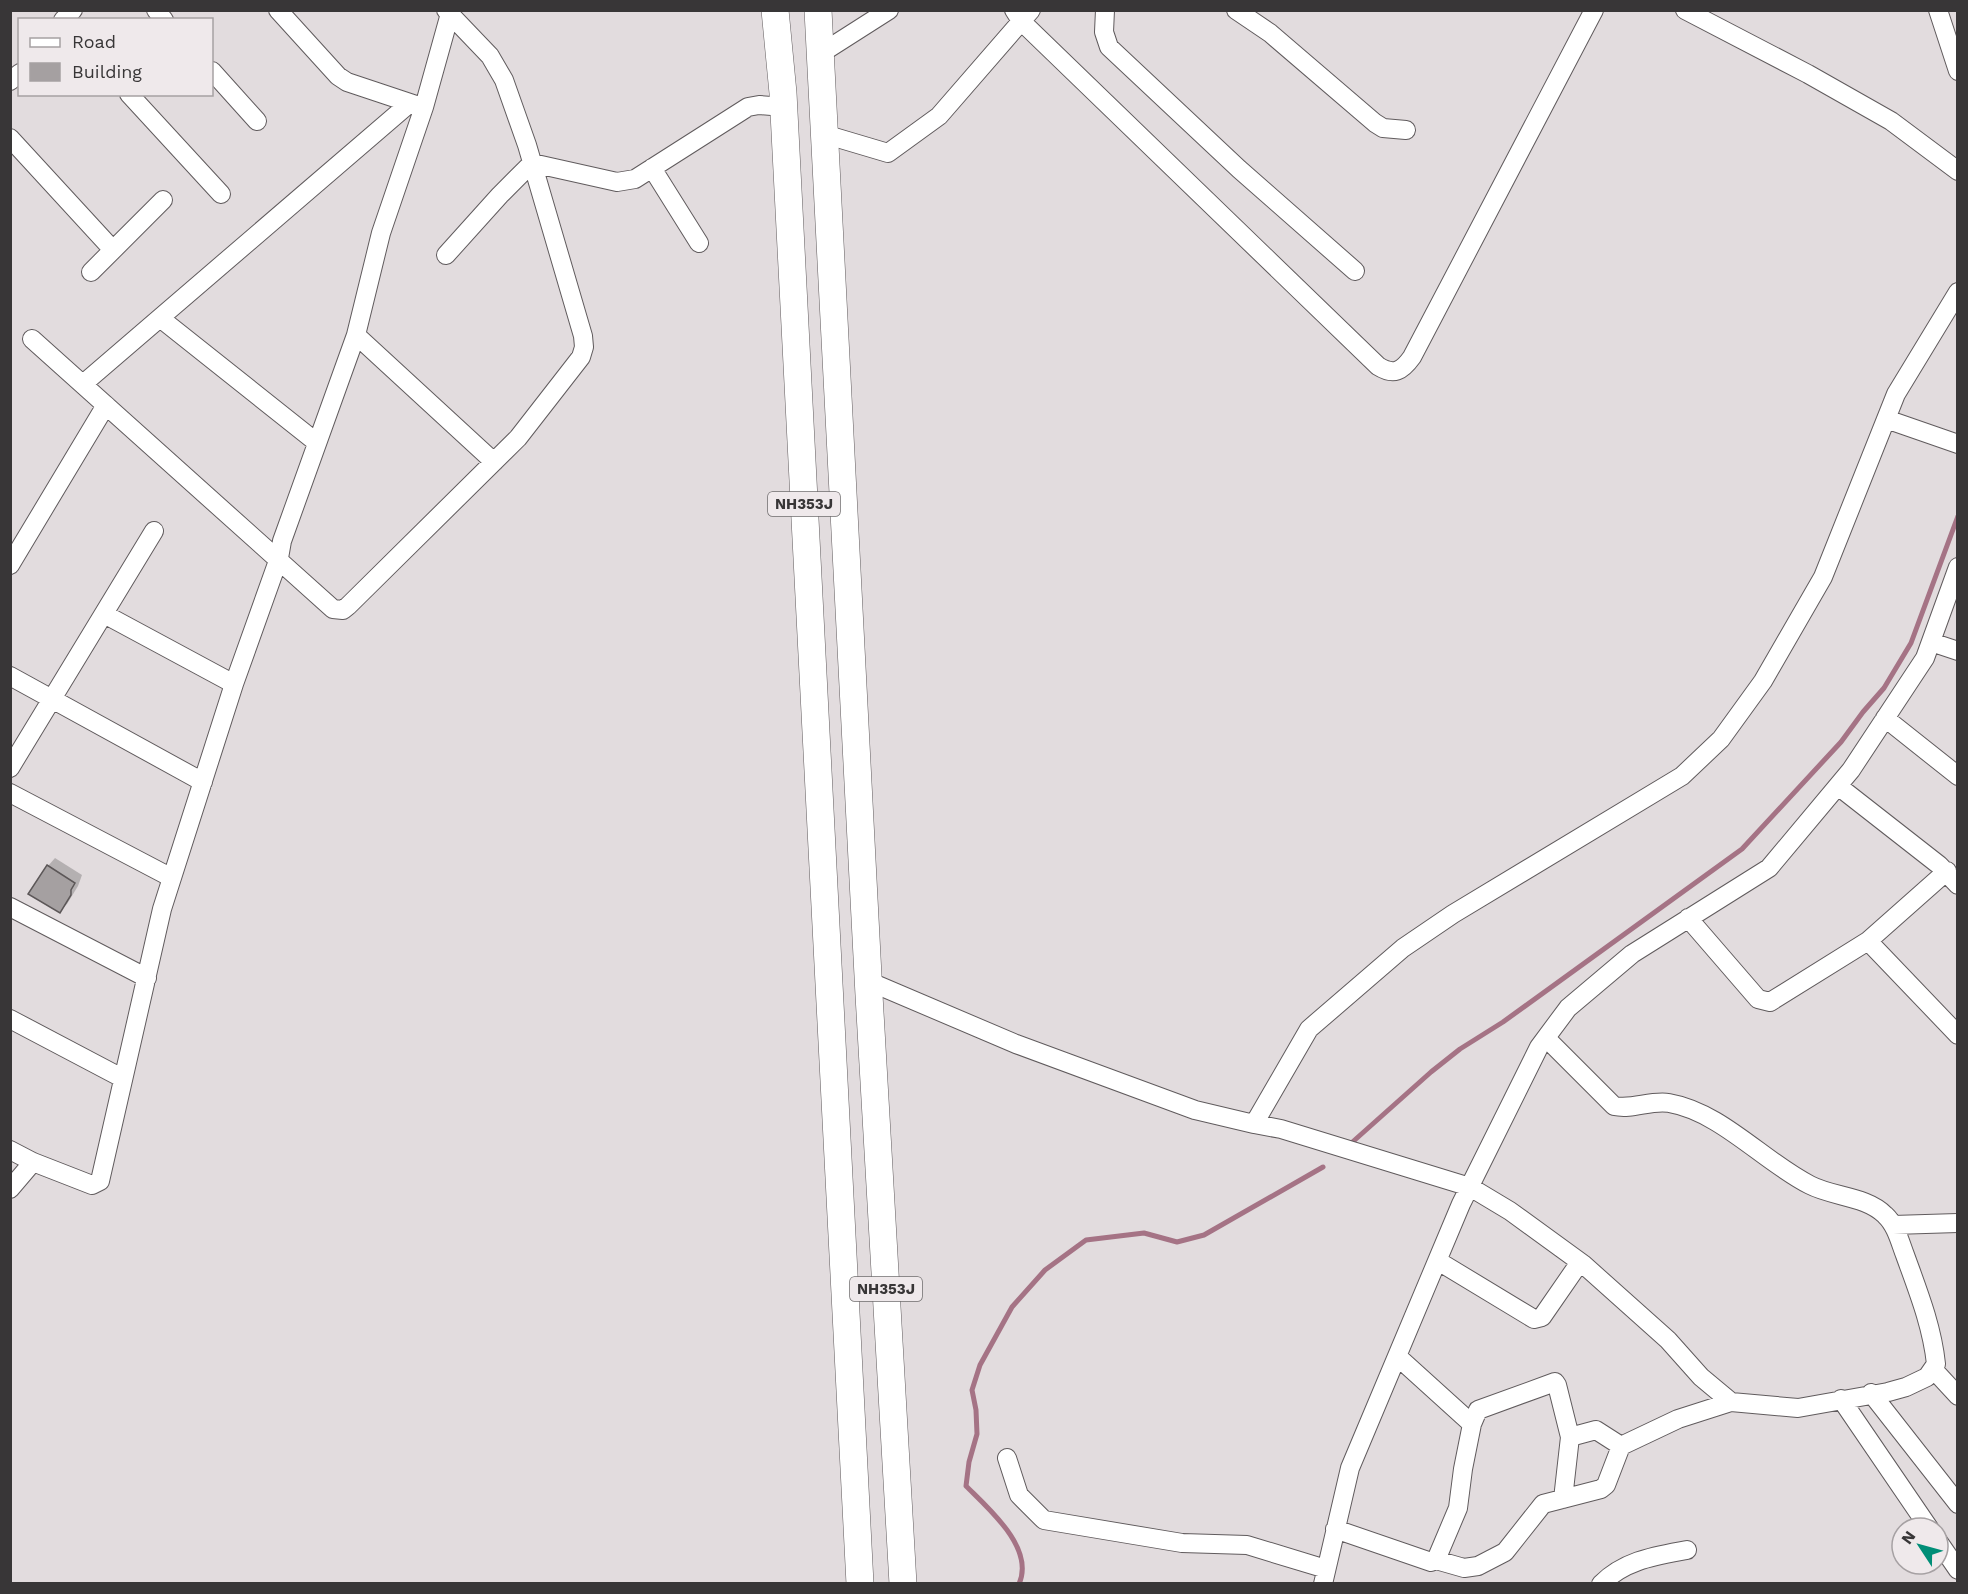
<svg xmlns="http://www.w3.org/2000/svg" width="1968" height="1594" viewBox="0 0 1968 1594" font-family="'Work Sans',sans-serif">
<rect width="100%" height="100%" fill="#e2dcde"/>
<path fill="#0003" d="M55 858 82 875 78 886 67 904 59 911 48 866Z"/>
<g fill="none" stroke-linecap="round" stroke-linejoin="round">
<path stroke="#a57385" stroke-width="5" d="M1348 1146 1431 1072 1460 1049 1503 1022 1742 849 1841 742 1863 712 1884 688 1911 643 1958 516
M1019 1584C1035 1548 989 1509 966 1486L969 1462 977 1434 976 1410 972 1390 980 1365 1012 1307 1045 1270 1086 1240 1144 1233 1177 1242 1204 1235 1323 1167"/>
</g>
<path fill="#a5a0a1" stroke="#5c5758" stroke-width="1.5" d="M47 865 75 883 71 890V895L60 913 28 894Z"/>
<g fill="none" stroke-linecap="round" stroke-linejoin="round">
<defs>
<path id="minor" d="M156 10 164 20
M278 10 338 76 347 82 419 106
M1014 10 1021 21 1378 366C1394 376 1402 371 1412 357L1594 10
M1105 10 1104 32 1109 47 1239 169 1355 271
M1236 10 1270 33 1375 123 1383 128 1406 130
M1685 10 1808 74 1891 121 1958 171
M1938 10 1958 71
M63 20 73 10
M820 54 889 10
M212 71 257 121
M10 81 20 73
M129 94 221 194
M824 134 888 153 939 116 1031 10
M10 138 113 250
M652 168 699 243
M446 255 500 195 532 163 617 182 635 179 748 107 759 105 784 107
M91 272 163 200
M160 318 316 442
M356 335 494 462
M32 339 333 609 343 610 348 606 518 438 581 357 584 347 583 336 527 145 504 80 490 56 446 10
M83 384 410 103
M1886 419 1958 444
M10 565 106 405
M104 614 234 684
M1931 642 1958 651
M10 676 203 782
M1885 718 1958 776
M10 768 154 531
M1838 786 1939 865 1958 885
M10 793 172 878
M10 907 147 978
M1688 918 1758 999 1770 1002 1868 941 1947 871
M1868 941 1958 1035
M868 981 1016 1044 1195 1110 1254 1124 1309 1029 1403 948 1453 914 1682 776 1721 739 1763 681 1823 577 1896 394 1958 292
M10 1019 122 1078
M1254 1124 1281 1129 1470 1187 1510 1211 1583 1264 1668 1340 1701 1377 1731 1402 1798 1408 1888 1392 1906 1387 1927 1377 1936 1364C1932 1326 1918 1291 1905 1255 1900 1242 1896 1225 1885 1215 1866 1196 1833 1197 1810 1185 1764 1162 1721 1112 1669 1103 1650 1100 1633 1110 1614 1106L1546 1038
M10 1150 33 1162 92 1185 100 1181 162 909 234 684 279 558 282 541 356 335 381 233 424 107 451 10
M10 1189 33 1162
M1893 1225 1958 1223
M1438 1261 1534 1319 1542 1317 1580 1262
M1398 1357 1472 1424
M1933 1369 1958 1396
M1871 1393 1958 1504
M1841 1399 1929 1528
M1570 1437 1596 1430 1621 1446 1678 1419 1731 1402
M1007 1458 1019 1495 1044 1520 1182 1543 1247 1545 1326 1569
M1335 1529 1431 1562 1436 1560 1458 1508 1463 1469 1472 1424 1478 1410 1555 1382 1557 1385 1570 1437 1563 1499
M1938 1541 1958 1570
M1436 1560 1464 1568 1478 1566 1505 1552 1543 1504 1601 1489 1606 1485 1621 1446
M1323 1584 1350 1468 1461 1204 1539 1047 1568 1008 1632 954 1769 868 1851 770 1925 658 1958 567
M1601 1584C1625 1560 1655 1556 1687 1550"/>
<path id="highway" d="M775 10 783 93 860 1584
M818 10 869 995 903 1584"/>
</defs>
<use href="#minor" stroke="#605b5d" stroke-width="20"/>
<use href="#highway" stroke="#605b5d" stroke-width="28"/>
<use href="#minor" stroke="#fff" stroke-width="18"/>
<use href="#highway" stroke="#fff" stroke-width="27"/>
</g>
<g text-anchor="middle" stroke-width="4.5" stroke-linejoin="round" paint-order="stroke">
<g fill="#efe9eb" stroke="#6f6c6d" stroke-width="1.5">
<rect x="768" y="492" width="72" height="24" rx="4.5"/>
<rect x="850" y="1277" width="72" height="24" rx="4.5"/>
</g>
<g font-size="15" font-weight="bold" fill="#383637">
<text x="804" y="509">NH353J</text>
<text x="886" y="1294">NH353J</text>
</g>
</g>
<rect width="1968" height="1594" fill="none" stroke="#383637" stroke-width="24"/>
<rect x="18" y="18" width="195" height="78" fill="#efe9eb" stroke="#a6a1a3" stroke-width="1.5"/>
<rect x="30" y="38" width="30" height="9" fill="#ffffff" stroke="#a6a1a3" stroke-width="1.5"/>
<text x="72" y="48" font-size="18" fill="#383637">Road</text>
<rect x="30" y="63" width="30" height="18" fill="#a5a0a1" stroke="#a6a1a3" stroke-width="1.5"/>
<text x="72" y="78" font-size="18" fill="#383637">Building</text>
<g transform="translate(1920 1546) rotate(306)"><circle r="28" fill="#efe9eb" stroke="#a6a1a3" stroke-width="1.5"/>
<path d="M0-4.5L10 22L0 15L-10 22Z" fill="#008e77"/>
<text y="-9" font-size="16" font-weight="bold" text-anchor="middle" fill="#383637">N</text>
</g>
</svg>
